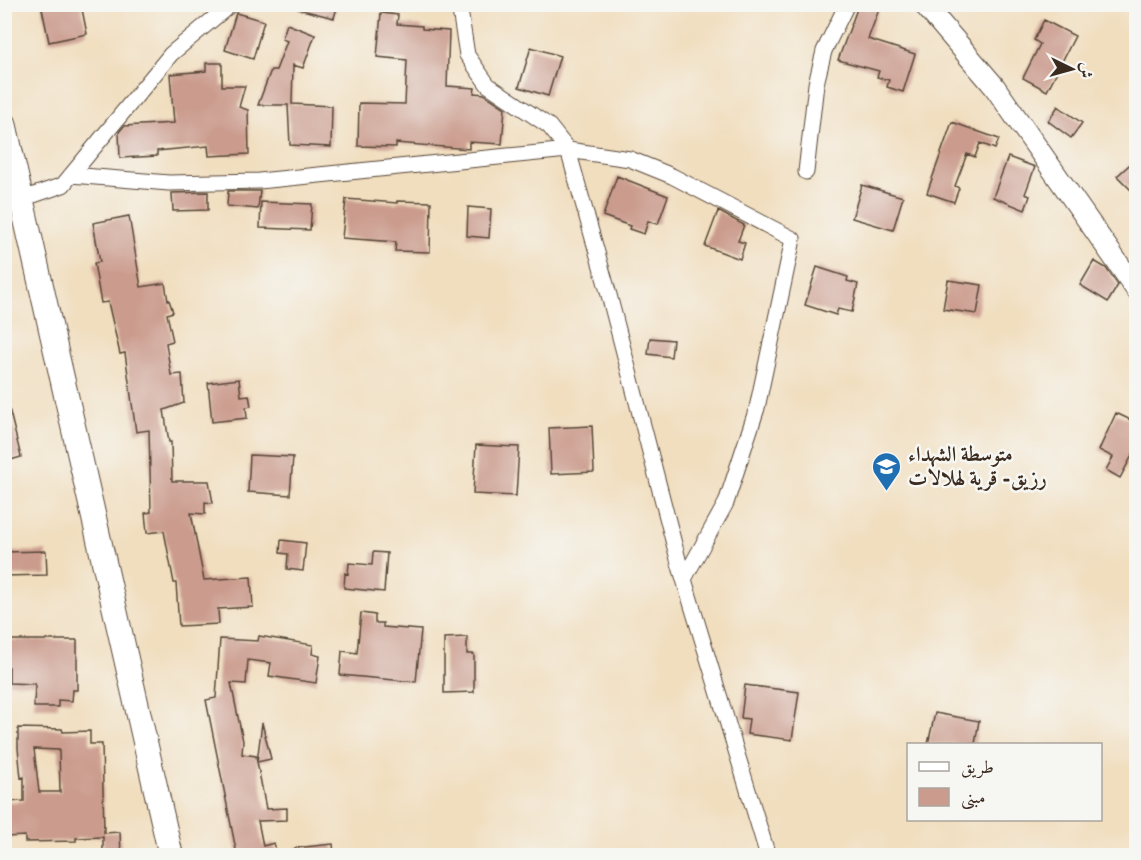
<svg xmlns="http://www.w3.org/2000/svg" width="1141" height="860" viewBox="0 0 1141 860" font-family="'IM FELL Double Pica',Amiri,serif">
<rect width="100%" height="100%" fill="#f6f6f2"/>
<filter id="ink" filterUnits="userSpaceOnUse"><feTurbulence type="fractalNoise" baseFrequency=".0167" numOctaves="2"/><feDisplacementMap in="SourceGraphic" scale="12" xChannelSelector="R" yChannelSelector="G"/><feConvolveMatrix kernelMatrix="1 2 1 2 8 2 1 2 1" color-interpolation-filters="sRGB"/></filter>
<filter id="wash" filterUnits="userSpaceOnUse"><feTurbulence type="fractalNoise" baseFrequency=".008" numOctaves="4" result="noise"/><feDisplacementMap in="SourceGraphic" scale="24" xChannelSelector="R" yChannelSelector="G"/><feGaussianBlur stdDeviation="1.35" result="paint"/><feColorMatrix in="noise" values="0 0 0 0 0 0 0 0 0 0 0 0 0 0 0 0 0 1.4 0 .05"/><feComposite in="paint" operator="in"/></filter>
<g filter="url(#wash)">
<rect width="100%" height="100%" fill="#f1debf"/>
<g id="blocks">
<path fill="#cb9c8e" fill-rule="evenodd" d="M41 4H81L87 34 49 42Z
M298 4H338L334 18 298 9Z
M862 4H881L868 39 915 54 903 92 887 87 889 80 877 77 879 71 838 60 857 9 860 10Z
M236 13 264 21 253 59 225 50Z
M381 13 398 15 397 24 422 26V29L449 31 447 86 475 88 474 93 484 94 505 108 502 144 469 142V149L396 143V147L358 146 359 103 405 104 407 60 377 57Z
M1044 20 1075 36 1047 91 1023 78 1040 44 1034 40Z
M287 24 315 35 303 68 293 65 292 104 332 106 331 147 290 145 288 105H258L271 70H276L287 41 282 39Z
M531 47 560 56 548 96 519 87Z
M206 63H222V86H245L239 107 248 110 249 154 209 156 208 146 157 151V156L120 158 119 132 124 126 174 123 170 74 206 71Z
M1058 106 1082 123 1071 138 1048 121Z
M952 122 999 139 995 149 980 143 975 157 967 154 955 186 959 188 954 202 927 193Z
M1008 157 1035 167 1025 194 1030 196 1025 210 993 197Z
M1137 158V196L1117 176Z
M617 176 668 196 658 224 648 221 644 234 629 229 630 226 603 216Z
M862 185 903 197 893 230 852 218Z
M228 191H260L258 209 227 206Z
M208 192V210L173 211 172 193Z
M346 199 397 203V201L431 202 430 252 395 251 396 242 342 238Z
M261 202 312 204 310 230 260 228Z
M468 207 491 209 489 238 467 236Z
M718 211 744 225 738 241 745 243 740 259 705 246Z
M129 216 141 287 165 283 168 301 169 300 173 312 167 314 173 341 166 343 171 375 182 374 184 403 164 410 169 442H171L172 481H209L213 503 205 502V514L191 513 204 580 251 577 253 607 218 609 219 624 179 626 176 583H174L164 531 147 533 145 513 151 512 149 430 136 432 125 353 120 354 108 302 101 303 94 263 100 262 93 223Z
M1094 261 1106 268 1118 285 1108 302 1080 285Z
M817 267 848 277 847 281 858 284 852 312 838 309 836 315 805 305Z
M948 280 982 285 977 314 943 309Z
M650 338 673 340 671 357 648 354Z
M239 379 241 396 249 395 251 406 246 407 247 418 212 422 208 383Z
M4 408H9L21 457 4 462Z
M1116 413 1137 423V446L1120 478 1106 470 1113 457 1099 450Z
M592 426 594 472 551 474 549 428Z
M476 445 519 447 516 496 473 494Z
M250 455 293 457 290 495 248 492Z
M281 540 306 543 303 571 287 569 288 554 280 553Z
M46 551 47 575 4 576V552Z
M373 552 387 553 384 592 344 588 345 573 348 574 349 563 372 565Z
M361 613 375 615V623H383V627L421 630 416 682 340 675 342 651 357 653Z
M259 636 313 645 312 654 320 656 316 683 269 676 271 663 248 660 246 684 231 683 243 741 242 754 256 756 266 809 287 808V820L258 821 263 846 274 843 277 854 240 855H237L206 700 216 698 220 639 258 641Z
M467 637V654H474V692L444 693V638Z
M4 640H77V690H73L72 701 58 700V707H34L35 684 9 683V667H4Z
M745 685 799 692 792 740 747 734 749 719 741 718Z
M935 713 979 721 975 744H928Z
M262 723 271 759 257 762Z
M18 728 62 729 63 732 90 731V744H102L104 833 120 832 121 855H103V837L76 838V841L25 842V836L4 837V802L24 801V777L21 778 18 748ZM34 749 59 750 60 792H39Z
M333 844 334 855H296L295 848Z"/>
</g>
</g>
<g filter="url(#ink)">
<use href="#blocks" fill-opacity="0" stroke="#564536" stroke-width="1.5"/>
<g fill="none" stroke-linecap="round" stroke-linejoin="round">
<defs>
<path id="street" d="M459 4 467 55 488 85 549 126 568 150 609 295 679 563 768 856
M806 172 816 84 824 51 847 4
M71 175 169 183 259 181 568 150 630 159 672 176 793 239 757 408 726 503 684 579
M22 199 63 185 171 54 231 4"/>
<path id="secondary" d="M924 4 994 86 1136 289"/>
<path id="primary" d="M4 123 171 856"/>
</defs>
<use href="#street" stroke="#564536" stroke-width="17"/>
<use href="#secondary" stroke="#564536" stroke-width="23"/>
<use href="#primary" stroke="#564536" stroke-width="26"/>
<use href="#street" stroke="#fff" stroke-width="15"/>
<use href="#secondary" stroke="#fff" stroke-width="21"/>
<use href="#primary" stroke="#fff" stroke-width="24"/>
</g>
</g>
<defs>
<symbol id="school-pin" viewBox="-11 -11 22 30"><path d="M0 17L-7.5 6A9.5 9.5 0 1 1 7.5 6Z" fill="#1f6fb2" stroke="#f6f6f2"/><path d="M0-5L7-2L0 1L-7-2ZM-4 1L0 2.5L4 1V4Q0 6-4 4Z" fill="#fff"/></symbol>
</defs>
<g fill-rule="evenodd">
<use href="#school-pin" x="870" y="450" width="33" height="45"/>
</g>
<g text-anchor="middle" stroke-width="5" stroke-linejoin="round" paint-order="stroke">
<g font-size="21" font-weight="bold" fill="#3b2a1e" stroke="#f6f6f2" text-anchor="start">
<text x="908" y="461">متوسطة الشهداء<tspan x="908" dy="24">رزيق- قرية لهلالات</tspan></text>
</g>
</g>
<rect width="1141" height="860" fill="none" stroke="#f6f6f2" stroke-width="24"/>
<rect x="907" y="743" width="195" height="78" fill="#f6f6f2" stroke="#aba49d" stroke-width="1.5"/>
<rect x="919" y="762" width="30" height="9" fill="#ffffff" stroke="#aba49d" stroke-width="1.5"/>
<text x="961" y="773" font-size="18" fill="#3b2a1e">طريق</text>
<rect x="919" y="788" width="30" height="18" fill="#cb9c8e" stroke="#aba49d" stroke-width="1.5"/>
<text x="961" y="803" font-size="18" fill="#3b2a1e">مبنى</text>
<g transform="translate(1072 69) rotate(95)" stroke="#f6f6f2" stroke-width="4.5" paint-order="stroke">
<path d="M0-4.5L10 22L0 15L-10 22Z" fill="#3b2a1e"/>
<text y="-9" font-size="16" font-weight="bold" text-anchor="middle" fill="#3b2a1e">ش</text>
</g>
</svg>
